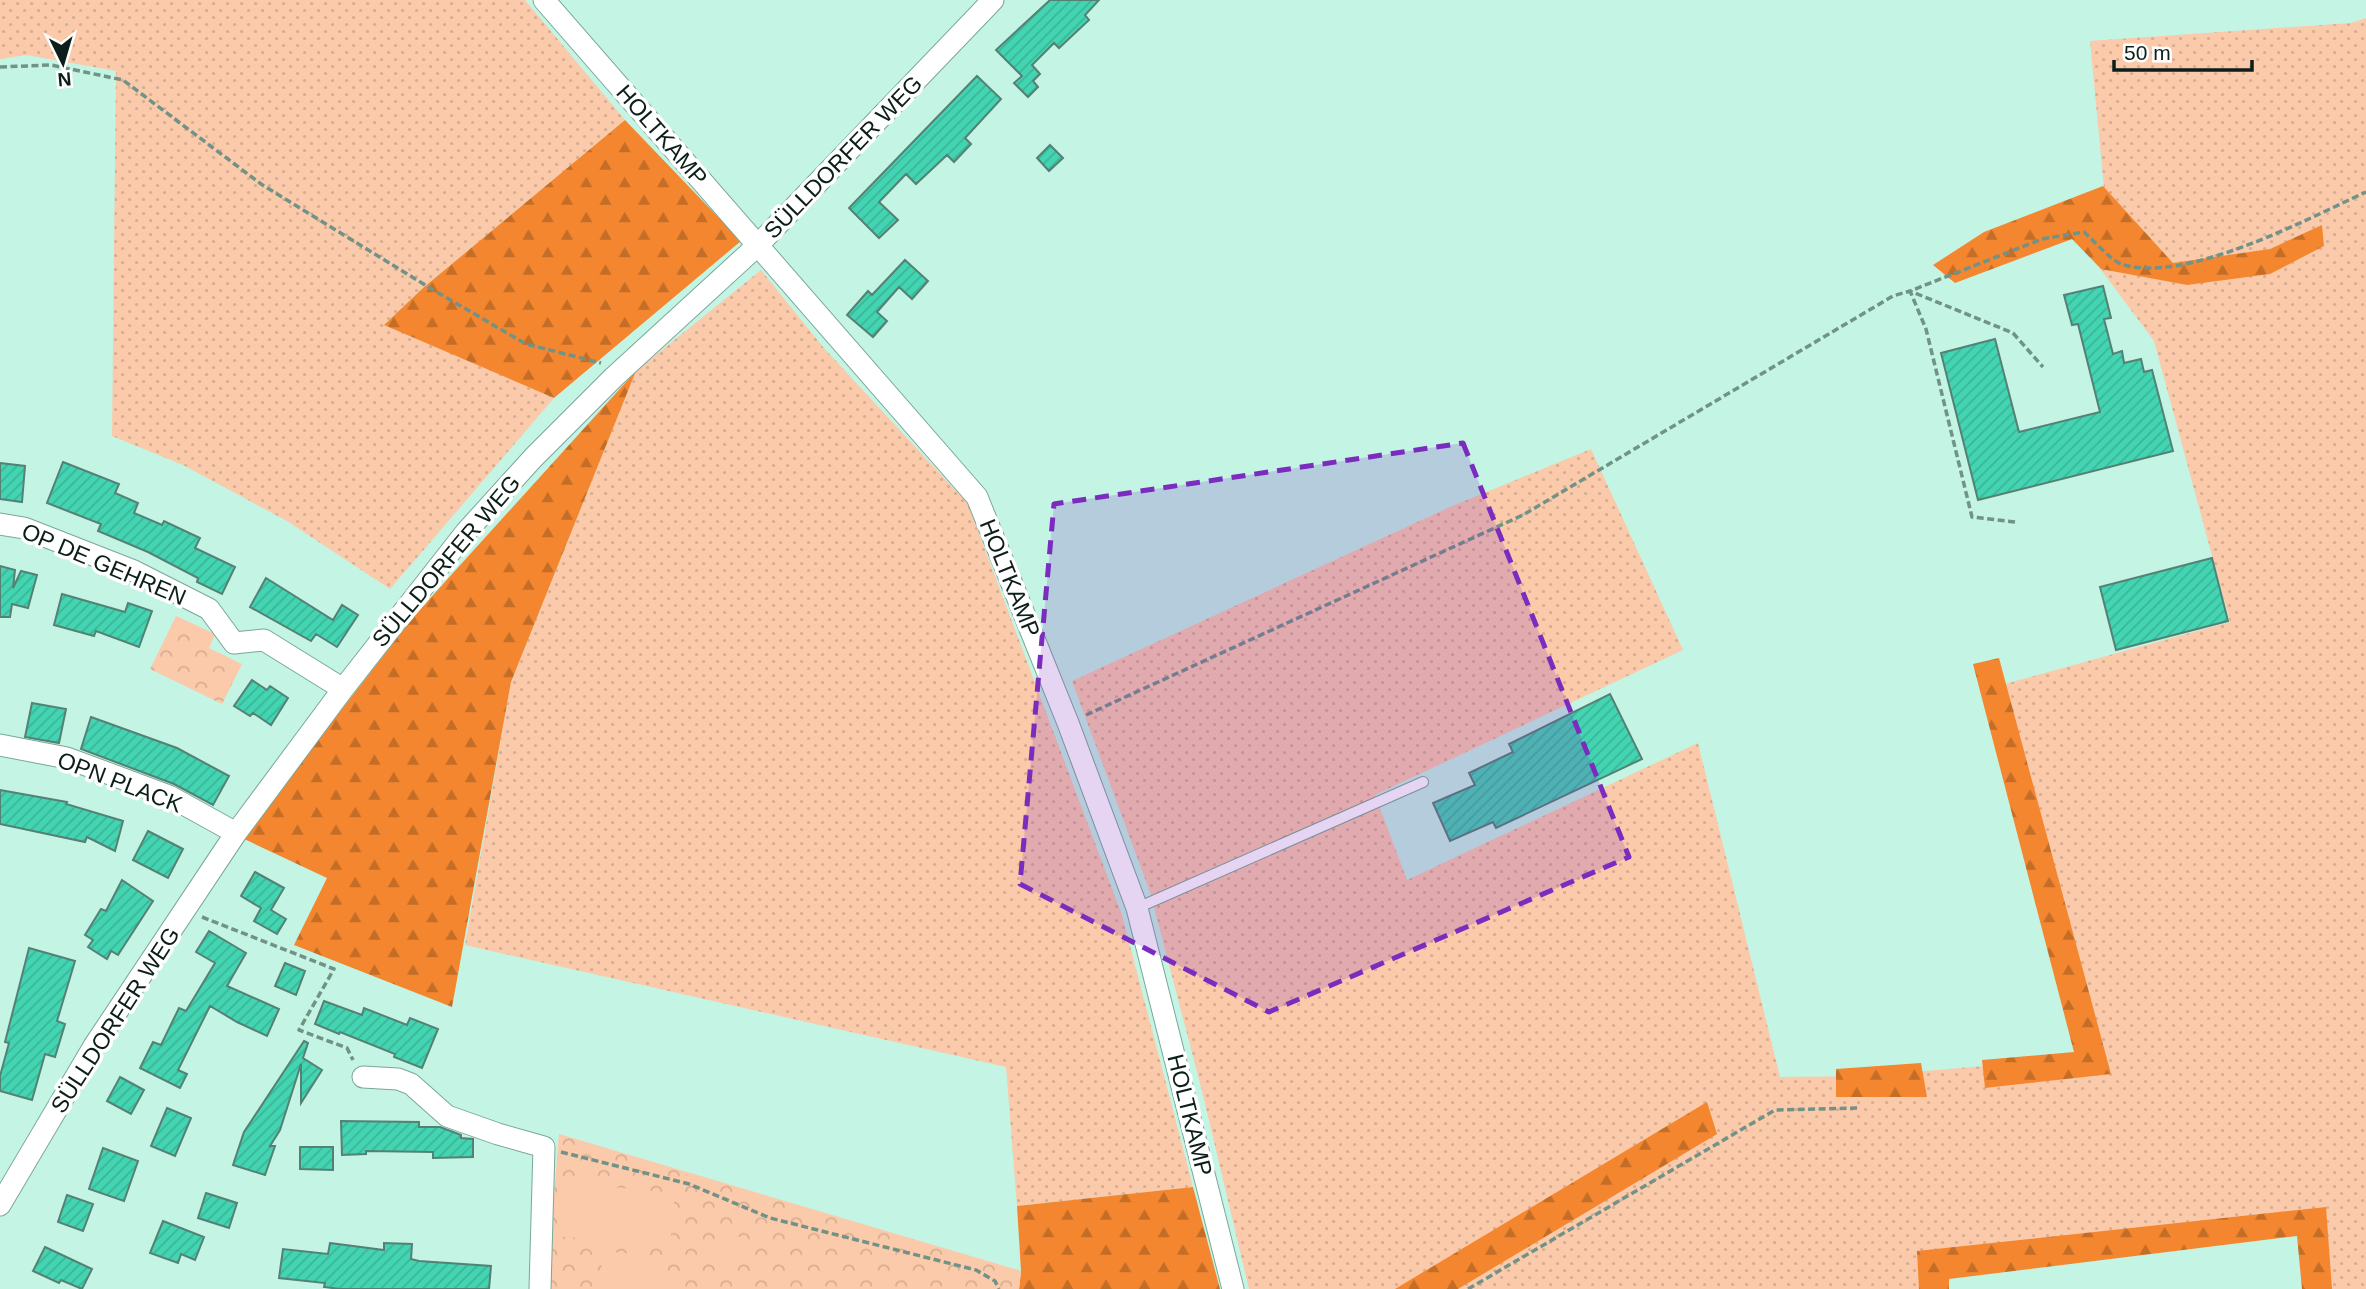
<svg xmlns="http://www.w3.org/2000/svg" width="2366" height="1289" viewBox="0 0 2366 1289" font-family="Arial,sans-serif">
<defs>
<pattern id="grass-dots" width="8" height="8" patternUnits="userSpaceOnUse" patternTransform="scale(1.75)"><rect width="8" height="8" fill="#fbcaaa"/><path d="M2 2h.1M6 6h.1" fill="none" stroke="#d6ad92" stroke-width="1.8" stroke-linecap="round"/></pattern>
<pattern id="forest-firs" width="22" height="20" patternUnits="userSpaceOnUse" patternTransform="scale(1.75)"><rect width="22" height="20" fill="#f4862f"/><path d="M5 1l3.5 6h-7zM16 11l3.5 6h-7z" fill="#c46d27"/></pattern>
<pattern id="park-crowns" width="20" height="18" patternUnits="userSpaceOnUse" patternTransform="scale(1.75)"><rect width="20" height="18" fill="#fbcaaa"/><path d="M2 6a3 3 0 1 1 6 0M12 15a3 3 0 1 1 6 0" fill="none" stroke="#d6ad92"/></pattern>
<pattern id="building-hatch" width="6" height="6" patternUnits="userSpaceOnUse" patternTransform="scale(1.75)"><rect width="6" height="6" fill="#43d4b2"/><path d="M-1 1l2-2M0 6l6-6M5 7l2-2" fill="none" stroke="#3ab698"/></pattern>
</defs>
<rect width="100%" height="100%" fill="#c4f4e4"/>
<path fill="url(#grass-dots)" d="M0 0H525L625 120 423 288 385 324 554 398 390 589 287 521 183 465 112 436 116 71 27 55 0 59Z
M2366 18V1289H2320L2314 1215 1929 1259 1930 1289H1249L1202 1091 1150 892 1072 681 1450 507 1591 449 1683 650 1375 795 1407 880 1698 743 1780 1077 1866 1076 2089 1057 1990 688 2230 622 2154 341 2076 236 2104 188 2090 41 2351 23Z
M761 270 823 347 968 504 1122 915 1193 1187 1017 1206 1006 1067 465 945 511 682 636 371Z"/>
<path fill="url(#forest-firs)" d="M625 120 741 241 554 398 384 325 423 288Z
M2103 186 2173 263 2270 249 2322 225 2324 246 2270 274 2187 285 2101 269 2072 239 1955 283 1933 265 1984 232Z
M636 371 511 682 452 1007 294 945 327 878 242 838 415 615Z
M1999 658 2111 1074 1985 1088 1982 1060 2074 1052 1973 664Z
M1921 1063 1927 1097H1836V1069Z
M1707 1102 1717 1134 1458 1289H1395Z
M1193 1187 1220 1289H1019L1021 1271 1017 1206Z
M2326 1207 2332 1289H2302L2297 1236 1949 1279V1289H1919L1917 1251Z"/>
<path fill="url(#park-crowns)" d="M176 616 215 634 209 648 242 664 222 704 150 669Z
M559 1134 1021 1271 1019 1289H546Z"/>
<path fill="#fbcaaa" d="M561 1182 675 1193 670 1246 556 1236Z
M723 1233 744 1238 740 1260 718 1255Z
M603 1251 666 1257 663 1289H599Z"/>
<path fill="url(#building-hatch)" stroke="#558174" stroke-width="2" d="M1050 0H1099L1085 15 1089 20 1059 48 1054 43 1032 65 1040 74 1033 81 1038 87 1028 97 1014 83 1022 76 996 50Z
M977 76 1001 99 965 138 971 144 954 162 947 155 916 184 906 174 879 202 898 220 879 238 849 208Z
M1050 145 1063 158 1049 171 1037 158Z
M905 260 928 281 912 299 899 287 877 312 887 321 873 337 847 315 868 291 872 295Z
M2103 286 2111 318 2104 319 2113 354 2122 351 2124 363 2141 359 2144 372 2152 370 2173 451 1978 500 1941 353 1995 339 2019 432 2100 412 2078 324 2072 325 2064 295Z
M63 462 119 484 115 493 138 503 134 513 162 525 164 521 200 538 195 548 235 567 222 594 197 582 198 578 148 552 98 531 101 524 47 503Z
M0 463 25 466 22 502 0 499Z
M2212 558 2228 621 2116 650 2100 587Z
M0 566 15 570 13 588 21 571 37 575 28 608 12 604 10 617H0Z
M266 578 333 620 342 605 358 615 337 647 316 634 311 641 250 607Z
M62 594 125 612 128 603 152 611 139 647 96 631 94 636 54 625Z
M252 680 267 690 270 686 288 698 271 725 253 713 250 716 234 706Z
M1610 694 1642 759 1496 828 1493 822 1450 841 1433 803 1475 785 1469 773 1513 752 1509 744Z
M32 703 66 709 59 743 25 737Z
M91 717 177 748 229 776 213 805 174 784 81 749Z
M0 790 67 802 66 804 123 821 115 851 87 837 85 842 0 824Z
M148 831 183 849 168 878 133 860Z
M255 872 284 888 271 910 286 919 277 934 254 921 261 908 241 896Z
M122 880 153 901 118 955 111 951 107 959 88 947 93 940 85 935 101 909 106 911Z
M209 931 246 953 227 986 279 1009 267 1036 237 1022 210 1006 178 1070 187 1074 180 1088 140 1068 153 1042 161 1045 179 1008 186 1011 215 963 196 952Z
M29 948 75 961 57 1021 65 1024 55 1057 45 1054 32 1100 0 1091V1076L9 1043 5 1042Z
M285 963 305 971 296 995 275 986Z
M324 1001 362 1015 364 1008 407 1025 410 1018 438 1029 422 1068 394 1057 395 1054 340 1032 339 1034 315 1024Z
M304 1041 308 1043 303 1058 322 1070 301 1103V1064L280 1130 270 1146H275L265 1175 233 1165 244 1132Z
M120 1077 144 1090 131 1114 107 1101Z
M167 1108 191 1118 175 1156 151 1146Z
M341 1121 419 1122V1127H440L461 1135V1138L473 1139V1157L433 1158V1152L366 1151V1154L342 1155Z
M300 1147H333V1170L300 1169Z
M103 1148 138 1161 124 1201 89 1189Z
M206 1193 237 1203 229 1228 198 1218Z
M67 1195 93 1204 83 1231 58 1222Z
M163 1221 204 1237 195 1260 181 1254 178 1263 150 1253Z
M330 1243 384 1250V1243L412 1244 411 1259 419 1261 491 1266 489 1289H340L324 1287 325 1283 279 1278 283 1249 328 1254Z
M45 1247 92 1269 82 1289 61 1280 59 1283 33 1271Z"/>
<g fill="none" stroke-linecap="round" stroke-linejoin="round">
<defs>
<path id="lane" d="M1137 908 1423 782"/>
<path id="street" d="M544 0 977 497 1068 723 1137 908 1233 1289
M0 524 24 528 134 571 209 609 234 643 264 640 343 689
M0 745 67 758 169 796 236 833
M363 1077 398 1079 411 1084 447 1116 498 1134 544 1147 540 1289
M0 1205 94 1046 236 833 343 689 466 532 534 457 614 377 758 245 993 0"/>
</defs>
<use href="#lane" stroke="#7aa799" stroke-width="12"/>
<use href="#street" stroke="#7aa799" stroke-width="23"/>
<path stroke="#709287" stroke-width="3.5" stroke-dasharray="7 3.5" stroke-linecap="butt" d="M0 67 51 65 123 80 261 184 435 291 526 344 601 363
M2015 522 1972 517 1926 329 1910 291 2042 239 2084 232C2093 240 2111 260 2121 264 2184 285 2307 219 2366 192
M1086 715 1523 515 1893 296 1910 291 2013 333 2043 367
M202 917 334 969 299 1030 347 1048 353 1060
M561 1152 689 1184 770 1218 976 1270 995 1281 999 1289
M1468 1289 1775 1110 1859 1108"/>
<use href="#lane" stroke="#fff" stroke-width="10"/>
<use href="#street" stroke="#fff" stroke-width="21"/>
</g>
<path fill="#7b2cbf" fill-opacity="0.2" stroke="#7b2cbf" stroke-width="5" stroke-dasharray="14 9" stroke-linejoin="round" d="M1463 443 1629 857 1269 1012 1020 884 1054 504Z"/>
<g text-anchor="middle" stroke-width="7" stroke-linejoin="round" paint-order="stroke">
<g font-size="23" fill="#0c1e19" stroke="#fff">
<text transform="translate(662 135) rotate(49)" y="8">HOLTKAMP</text>
<text transform="translate(843 157) rotate(-46)" y="8">SÜLLDORFER WEG</text>
<text transform="translate(446 561) rotate(-50)" y="8">SÜLLDORFER WEG</text>
<text transform="translate(104 564) rotate(23)" y="8">OP DE GEHREN</text>
<text transform="translate(1010 578) rotate(68)" y="8">HOLTKAMP</text>
<text transform="translate(120 782) rotate(21)" y="8">OPN PLACK</text>
<text transform="translate(115 1020) rotate(-57)" y="8">SÜLLDORFER WEG</text>
<text transform="translate(1190 1115) rotate(76)" y="8">HOLTKAMP</text>
</g>
</g>
<g transform="translate(63 63) rotate(175)" stroke="#ffffff" stroke-width="5" paint-order="stroke">
<path d="M0-5L12 26L0 18L-12 26Z" fill="#0c1e19"/>
<text y="-10" font-size="19" font-weight="bold" text-anchor="middle" fill="#0c1e19">N</text>
</g>
<path d="M2114 60v10h138v-10" fill="none" stroke="#0c1e19" stroke-width="3.5"/>
<text x="2124" y="60" font-size="21" fill="#0c1e19" stroke="#ffffff" stroke-width="5" paint-order="stroke">50 m</text>
</svg>
